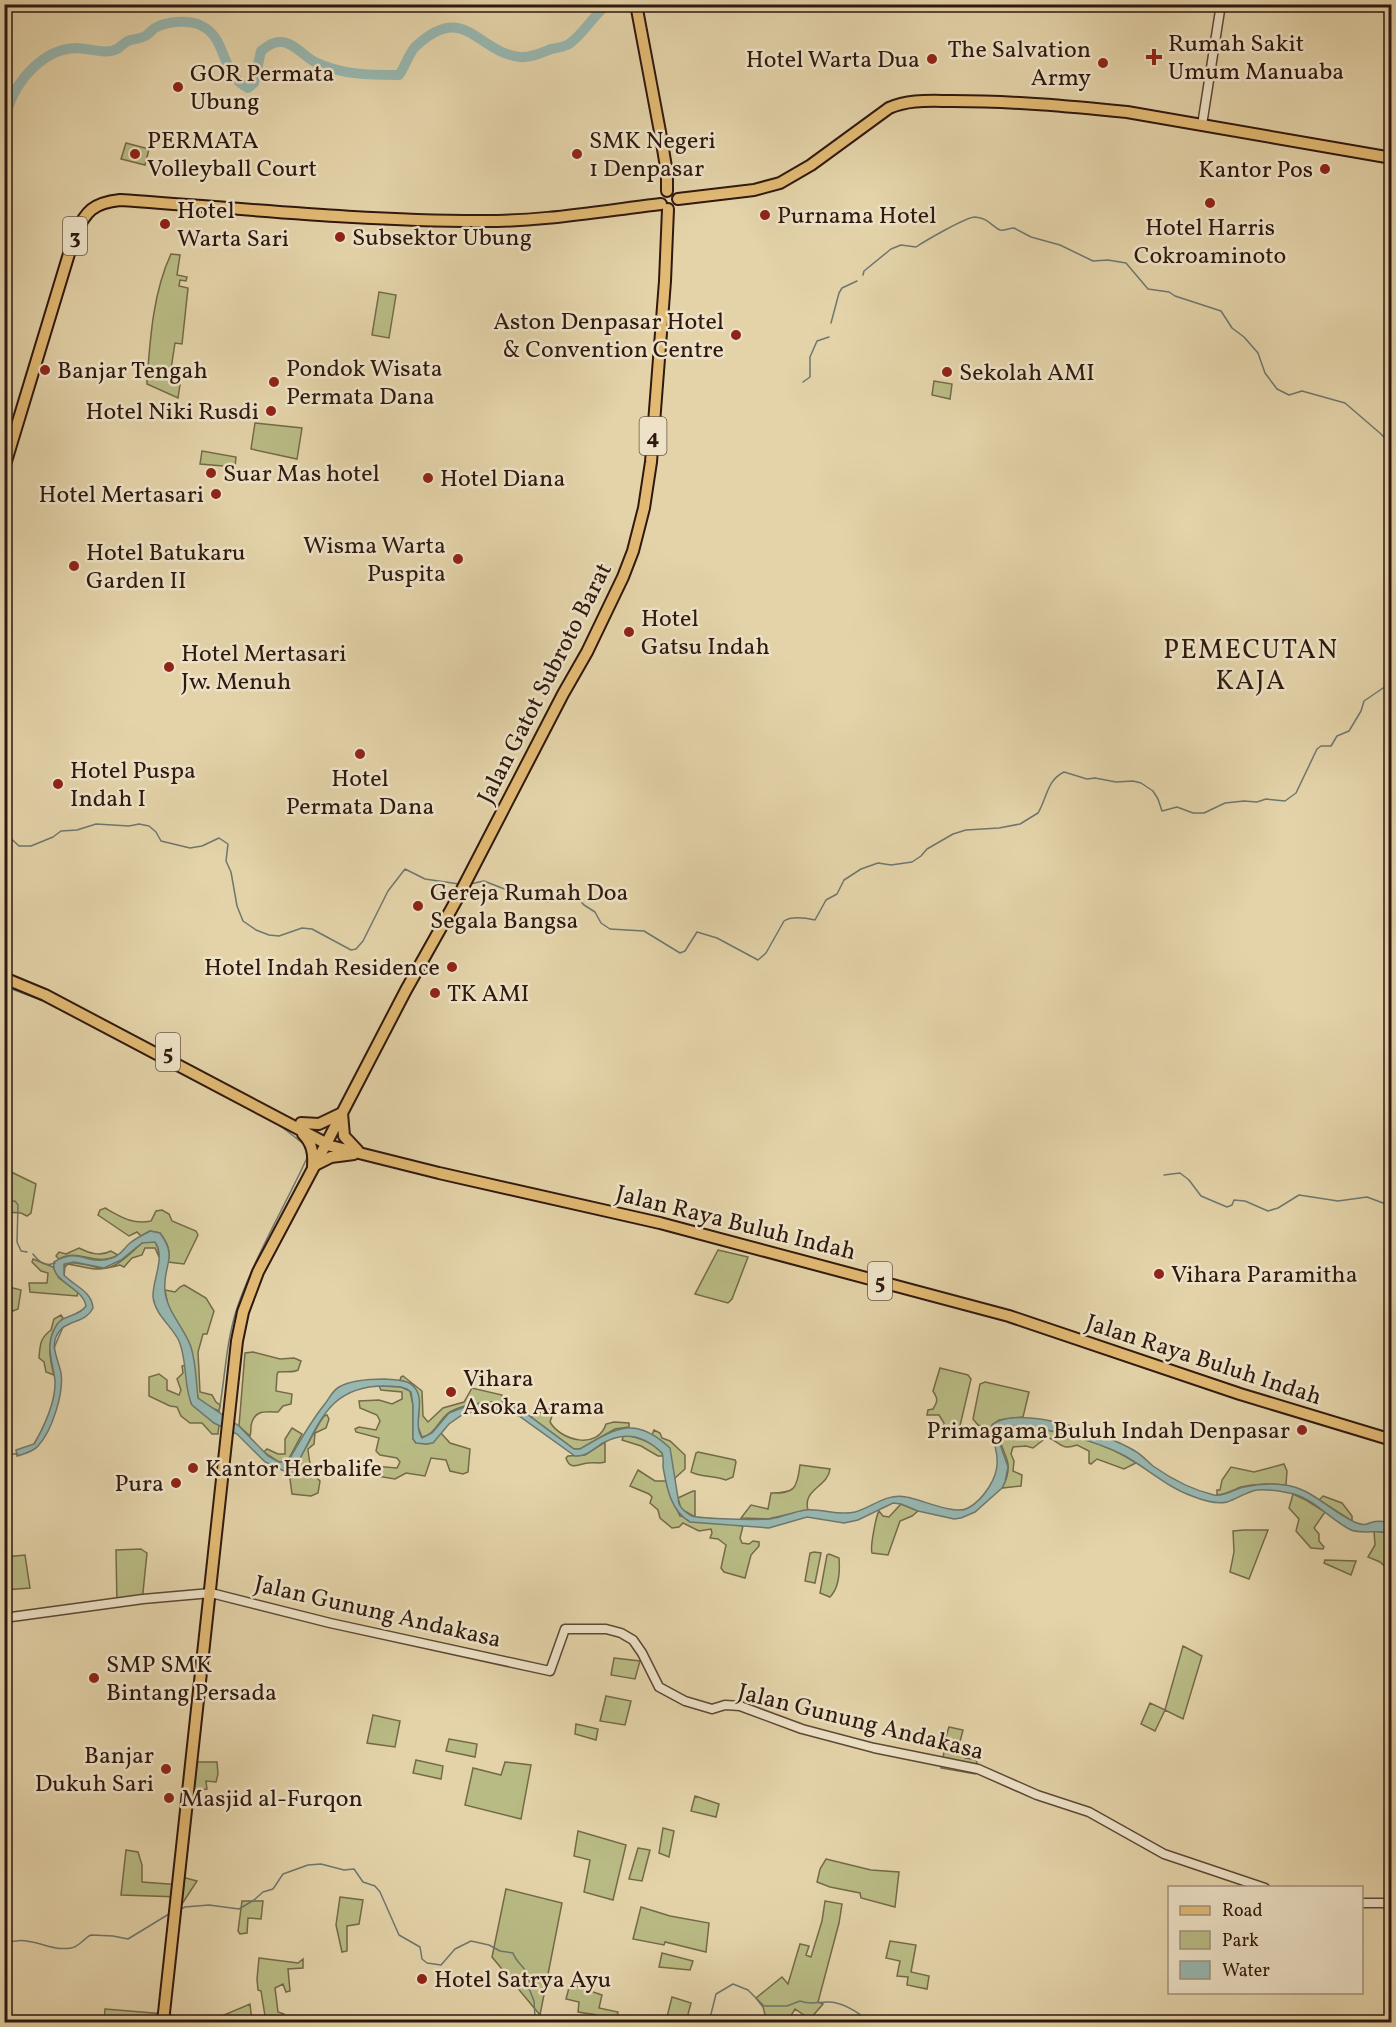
<svg xmlns="http://www.w3.org/2000/svg" width="1396" height="2027" viewBox="0 0 1396 2027" font-family="Vollkorn,serif">
<rect width="100%" height="100%" fill="#e4d3a9"/>
<filter id="stains"><feTurbulence type="fractalNoise" baseFrequency=".00333" numOctaves="4"/><feColorMatrix values="0 0 0 0 .2 0 0 0 0 .09 0 0 0 0 .02 0 0 0 .5 -.17"/></filter>
<radialGradient id="worn" r=".72"><stop offset=".6" stop-color="#630" stop-opacity="0"/><stop offset="1" stop-color="#630" stop-opacity=".3"/></radialGradient>
<path fill="#b9bb84" stroke="#746a49" stroke-width="1.5" d="M126 143 149 149 145 165 121 159Z
M171 254 180 255 177 275 187 277 186 281 180 280 179 286 188 288 182 344 175 343 171 369 182 371 178 398 147 384V381C150 340 153 292 171 254Z
M379 292 396 295 389 338 372 335Z
M934 381 952 384 950 399 932 395Z
M255 423 302 428 297 459 251 449Z
M202 451 236 457 235 467 200 464Z
M5 1169 36 1184 31 1213 27 1216 21 1213 5 1212Z
M105 1208C121 1217 133 1225 151 1221L156 1211 162 1210 169 1214 172 1221 196 1231 198 1235 184 1264 168 1262C171 1249 167 1243 160 1233L150 1231 141 1236 137 1232 129 1236 98 1215 100 1210Z
M144 1242H155L158 1248 159 1257 155 1248H145L142 1255 132 1258 124 1267 120 1265C93 1272 95 1269 68 1264L65 1267 64 1275 63 1267 66 1263C78 1262 88 1265 99 1268 117 1271 132 1250 144 1242Z
M79 1248C89 1253 100 1257 111 1251L118 1255C96 1268 78 1247 59 1259L56 1256 59 1252 66 1254Z
M718 1250 748 1257 732 1299 728 1303 695 1294Z
M33 1259 53 1267 59 1278 78 1292 77 1296 30 1292 29 1283H47L48 1273 41 1271 32 1262Z
M184 1285 206 1298 214 1311 207 1334H203L198 1352 200 1392 212 1395 216 1402 220 1405 219 1411 205 1405 198 1398 190 1346 168 1306 165 1290 175 1292 180 1287Z
M5 1286 21 1290 18 1309 13 1311 5 1310Z
M61 1315 63 1318C47 1334 48 1354 54 1375L46 1372 44 1362 39 1358C40 1345 40 1338 51 1330L54 1319Z
M253 1352 280 1359 294 1358 301 1361 298 1370C293 1373 284 1371 278 1372L277 1375 276 1391 292 1394 291 1404 283 1406 278 1412C266 1412 254 1409 251 1426 251 1430 251 1433 250 1436L239 1426 245 1353Z
M186 1365 191 1403 219 1425 218 1434H212L202 1423H190L181 1416 177 1407 170 1406 149 1396V1377L159 1374 167 1380V1390L179 1395 181 1390 177 1379 183 1373 182 1366Z
M940 1368 968 1375 971 1379 959 1430 956 1433 944 1430V1423L939 1415H927L928 1410 933 1409C938 1401 938 1399 933 1391Z
M403 1376 422 1391 423 1416 428 1422 443 1408 464 1402 472 1388 502 1395V1402C485 1402 465 1403 450 1412 439 1419 435 1435 422 1437L418 1427 419 1406 412 1384 400 1380 401 1377Z
M985 1382 1029 1392 1023 1417 999 1420 992 1425 991 1429 978 1425 973 1419 980 1384Z
M379 1386 401 1387 410 1391 413 1405V1439L416 1443 428 1444 441 1433 450 1443 470 1449 468 1472 463 1474 450 1471 446 1460 431 1458 425 1476 406 1473 395 1479 371 1475 370 1473 373 1466 397 1468 400 1462 397 1458 380 1455 376 1451 379 1438 356 1432 355 1429 359 1427 376 1430 380 1421 377 1415 360 1408 359 1401 379 1400 392 1404 402 1399V1392L381 1390Z
M545 1408 550 1409 553 1413 550 1422C561 1441 598 1450 606 1424L614 1422 629 1423V1427L615 1429 580 1449H574L531 1417 542 1412Z
M327 1415 329 1419 326 1428 315 1433 314 1444 308 1449C309 1461 311 1473 320 1481L318 1493 311 1496 292 1494 289 1471 295 1467 320 1422 324 1416Z
M1028 1426C1065 1433 1105 1442 1136 1463L1124 1469 1097 1459 1091 1464 1089 1463V1451L1077 1445C1060 1451 1061 1442 1047 1437L1033 1448 1026 1446 1013 1447 1011 1454 1014 1461 1013 1471 1022 1475 1021 1486 1002 1488C1006 1481 1009 1472 1008 1464 1006 1451 994 1440 1004 1427Z
M292 1428 302 1434 287 1462H279L264 1452 267 1449 278 1454H285V1439Z
M654 1430 660 1433 662 1438 670 1441 685 1455V1469L674 1479C672 1457 671 1447 652 1435Z
M624 1435C638 1437 656 1443 664 1456H658L641 1446 622 1440Z
M605 1442V1462C599 1464 594 1462 588 1463 578 1464 570 1471 566 1458L568 1456 585 1455Z
M698 1452 735 1460 736 1462 733 1477 726 1480C714 1475 703 1478 691 1472L696 1453Z
M1284 1464 1287 1471 1286 1485C1271 1484 1256 1483 1241 1487 1233 1490 1226 1494 1217 1495V1490H1220L1222 1480 1231 1467 1254 1472Z
M800 1465 830 1469C828 1487 802 1489 808 1510L768 1519 741 1518 751 1505 768 1509 771 1493C794 1493 797 1490 800 1465Z
M638 1470 655 1481H666L669 1492 680 1516 743 1526 740 1538 742 1543 749 1544 753 1541 759 1542V1546L751 1555 745 1578 724 1572 721 1568 726 1545 718 1539 710 1538 712 1533 711 1529 699 1531 683 1523 679 1527 672 1528 660 1518 658 1510 650 1503 652 1497 649 1494 630 1486Z
M693 1491H695V1517L681 1509 678 1498Z
M1293 1494 1306 1500 1325 1512 1314 1528 1319 1534V1541L1324 1547 1323 1549 1311 1548 1296 1531 1299 1519 1289 1508Z
M1323 1496 1342 1503 1352 1516V1521L1319 1500Z
M901 1504 918 1511 912 1516 900 1521 888 1555 872 1553C870 1547 876 1516 879 1511L883 1516 889 1517Z
M1244 1530H1268L1249 1579 1230 1572 1234 1552 1233 1531Z
M1374 1531 1391 1533V1572L1380 1562 1368 1557 1375 1545Z
M141 1549 147 1553 142 1602 117 1607 116 1550Z
M814 1552 821 1553 815 1583 805 1581 810 1553Z
M829 1554 839 1558C840 1571 839 1588 830 1597L820 1593 827 1555Z
M25 1555 30 1588 5 1590V1557Z
M1325 1560 1356 1561 1351 1575 1324 1563Z
M1183 1646 1202 1656 1183 1719 1165 1710 1155 1731 1141 1724 1150 1703 1165 1710Z
M614 1658 640 1661 635 1679 611 1675Z
M606 1696 631 1701 625 1725 600 1721Z
M373 1715 400 1721 395 1747 367 1743Z
M576 1724 598 1729 596 1740 575 1734Z
M949 1727 963 1730 958 1749 966 1751 965 1758 977 1760 975 1774 941 1768 945 1747 943 1746Z
M449 1739 477 1744 475 1757 446 1751Z
M416 1760 443 1766 441 1779 413 1773Z
M195 1762H217L218 1774 216 1782 206 1781 207 1789 190 1791Z
M505 1762 531 1765 521 1819 465 1805 473 1768 501 1775Z
M695 1796 719 1804 716 1817 691 1811Z
M663 1828 674 1831 669 1857 659 1853Z
M578 1831 626 1845 613 1900 584 1892 590 1860 574 1856Z
M638 1848 650 1850 642 1881 629 1879Z
M126 1850 138 1852 142 1865V1882L182 1885V1877L197 1881 180 1907 181 1897 121 1895Z
M826 1859 871 1870 899 1872 895 1907 861 1898 860 1893 830 1887 817 1882 820 1869Z
M506 1889 562 1903 540 2015 492 1957Z
M340 1897 363 1900 359 1924 347 1926V1951L342 1952 336 1925Z
M242 1901H263L261 1919 248 1918 247 1933 240 1934 238 1931Z
M825 1901 842 1904 839 1923 818 2002 823 2004 810 2019 795 2009 787 2022H767L763 2007 756 1998 782 1977 788 1984 800 1944 809 1946 806 1955 811 1957 822 1921Z
M641 1907 670 1916 709 1923 706 1952 665 1942 664 1945 633 1939Z
M890 1941 916 1945 911 1972 929 1976 927 1989 907 1985 908 1977 897 1976 900 1961 886 1958Z
M662 1953 693 1961 690 1970 659 1967Z
M259 1958 298 1963 303 1959V1968L288 1969 290 1991 286 1992 283 1984 275 1988 278 2012 284 2014 283 2022H266L261 1991 258 1990 257 1979Z
M570 1984 602 1995 599 2008 618 2012 616 2022H596L597 2015 578 2012 579 2002 566 1999Z
M672 1997 691 2003 686 2022H673L667 2017Z
M250 2004 252 2022H224V2015Z
M105 2009 166 2014 176 2016 177 2022H104Z"/>
<path fill="#97b7b0" stroke="#6d776f" stroke-width="1.5" d="M150 1231 160 1233C179 1258 162 1266 165 1291 167 1312 184 1327 191 1347 196 1363 196 1381 198 1398L239 1426 268 1456 279 1462H287L289 1460C301 1439 309 1424 324 1405 329 1399 332 1391 339 1387 351 1380 371 1379 385 1379 394 1380 409 1379 415 1388 426 1402 412 1423 422 1438L432 1433 449 1413 467 1406 487 1402H502L520 1409 574 1449H580C616 1428 635 1415 670 1448L679 1504C682 1510 686 1513 692 1516 702 1519 758 1520 770 1519 782 1517 793 1512 805 1510 822 1508 837 1516 855 1512 873 1507 886 1493 906 1497 921 1499 955 1516 968 1508 983 1500 999 1477 997 1459 997 1447 990 1437 993 1424 1021 1405 1108 1434 1135 1451 1142 1455 1147 1461 1153 1466 1170 1478 1193 1490 1214 1495 1225 1497 1234 1489 1244 1487 1257 1484 1272 1483 1285 1485 1312 1488 1332 1513 1357 1523 1365 1526 1366 1524 1373 1522 1379 1520 1386 1522 1391 1523V1533C1380 1530 1358 1534 1351 1530 1330 1520 1313 1497 1289 1493 1279 1491 1267 1489 1257 1490 1246 1492 1237 1499 1227 1502 1216 1505 1202 1500 1192 1496 1167 1487 1148 1469 1125 1456 1102 1443 1027 1420 1003 1428L1000 1444 1008 1467 1005 1482 1002 1488 975 1512 961 1518 954 1519 918 1511 901 1504 893 1503 858 1520 844 1523 807 1517 769 1528 690 1522C671 1511 667 1489 663 1467 663 1462 664 1458 662 1453 644 1435 623 1431 601 1444 592 1450 586 1457 575 1456L519 1416 504 1410 477 1411 462 1415 449 1424 433 1443 426 1444 416 1443 413 1439V1405L411 1392C403 1385 394 1387 384 1386 326 1386 319 1427 294 1469L284 1471 265 1462 237 1434 214 1423 192 1405C183 1386 188 1362 179 1341 172 1326 155 1315 153 1297 152 1281 166 1257 155 1242L142 1243 121 1260 104 1268 74 1262 64 1264V1275C74 1286 92 1291 93 1308 85 1325 64 1318 56 1337 51 1348 59 1362 61 1373 64 1393 52 1431 38 1446 33 1452 24 1454 17 1456L16 1450 34 1444C44 1427 56 1401 55 1381 53 1361 44 1346 56 1326 63 1314 79 1317 86 1306 83 1287 50 1282 54 1262 80 1246 87 1267 112 1258 120 1256 124 1248 130 1243 136 1238 143 1235 150 1231Z"/>
<g fill="none" stroke-linecap="round" stroke-linejoin="round">
<path stroke="#6d776f" stroke-width="1.5" d="M863 275 864 271 891 249 901 245 916 247C925 241 966 217 975 217 989 218 992 227 1000 230 1004 231 1009 228 1014 228L1031 237 1060 245 1093 261 1108 260 1126 263 1148 289 1169 292 1175 296 1221 311 1232 328 1244 337 1258 353 1265 373 1277 389 1289 395 1302 391 1345 403 1381 434 1392 446
M831 323 839 293 842 288 857 281
M803 382 810 377V357L817 341 829 337
M4 832 19 846H31L53 837 61 831 77 830 96 824 129 826 139 824 149 826 156 832 161 841 190 848 202 846 219 838 228 844 226 861 231 872 237 906 243 921 256 930 269 935 279 936 302 928 312 929 351 950 356 949 363 941 388 891 405 869 425 879 459 884
M470 884 484 881 507 890 521 891 547 902 573 893 584 905 595 912 601 923 610 929 644 931 680 953 685 951 697 932 717 938 758 960 766 953 784 921C791 916 806 918 815 920L826 900 837 894 844 880 861 869 878 863 891 865 912 862 921 856 927 849 953 834 966 830 999 828 1020 824 1038 813C1047 798 1047 780 1064 772L1087 779 1095 778 1116 782 1133 781 1141 783 1153 791 1158 799 1162 811 1177 807 1193 813H1204L1225 803 1244 801 1257 802 1266 799 1285 801 1296 793 1317 749 1321 746H1331L1337 736 1349 731 1361 711 1364 701 1392 682
M4 986 51 1004
M82 1020 221 1094
M278 1124 305 1145
M1164 1175 1180 1173 1189 1180 1201 1196 1227 1207 1232 1205 1234 1200 1245 1201 1268 1211 1278 1208 1299 1195 1338 1201 1367 1197 1383 1203H1392
M4 1202 15 1201 18 1205 17 1242 21 1251 27 1252
M33 1254C39 1262 45 1267 55 1263
M54 1348 63 1327
M219 1412C225 1378 226 1342 237 1308 255 1256 284 1208 307 1158V1149
M4 1450 10 1454H18
M179 1910 185 1907 209 1905 239 1909 254 1900 263 1892 273 1889 283 1874 308 1865 321 1864 344 1870 354 1869 363 1882 375 1886 380 1892 399 1935 420 1947 422 1959 427 1963 441 1965 455 1949 471 1941 489 1945 500 1951 513 1953C517 1966 534 1971 528 1986L534 2001 535 2017 549 2022
M4 1944C31 1933 46 1952 71 1948 79 1947 84 1938 91 1935L113 1936 128 1939 169 1914
M643 2022 648 2017 660 2022
M709 2022 716 1994 733 1984 748 1990 764 2006H787L800 2001C813 2006 818 2001 830 2002 845 2003 859 2013 870 2022"/>
<path stroke="#97b7b0" stroke-width="10" d="M4 135C6 126 6 116 8 108 17 79 44 49 76 48 89 48 105 55 117 49 121 47 123 43 128 41 133 39 140 39 145 36 149 35 151 30 155 28 166 21 188 20 200 25 228 37 219 73 248 88L254 83 261 51C268 46 274 41 282 42 294 43 305 57 315 62 341 75 371 75 399 75 405 67 408 55 415 47 465 0 476 52 520 57 531 58 541 53 551 49 557 48 564 47 569 44 584 34 593 15 608 4"/>
<defs>
<path id="tertiary" d="M1202 125 1221 4
M4 1618 143 1599 211 1593 330 1623 550 1671 565 1629H606L621 1633 633 1640 642 1653 659 1687 685 1701 712 1709 725 1705 740 1706 802 1729 874 1748 978 1769 1037 1795 1089 1812 1164 1854 1265 1888
M1362 1903H1383L1392 1905"/>
<path id="primary" d="M163 2022 237 1341 243 1312 258 1272 326 1144"/>
<path id="trunk" d="M636 4 661 137 667 173V191
M678 199 754 190 780 183 811 165 889 108C909 99 931 101 952 101 1012 101 1067 106 1127 112L1392 158
M4 468 75 234C86 211 93 203 120 200 239 208 359 221 479 221 540 222 601 211 661 204
M4 978 45 995 331 1146 439 1173 660 1223 1009 1316 1240 1394 1392 1440
M301 1123 319 1124 342 1113 344 1136 358 1151
M303 1134C312 1143 314 1153 313 1166
M326 1144 406 990 457 899 563 694 587 652 623 577 633 551 644 508 651 462 665 281 668 209
M313 1166 331 1157 354 1154"/>
</defs>
<use href="#tertiary" stroke="#5c4735" stroke-width="11"/>
<use href="#primary" stroke="#2f180e" stroke-width="14"/>
<use href="#trunk" stroke="#2f180e" stroke-width="14"/>
<use href="#tertiary" stroke="#ede2c7" stroke-width="8"/>
<use href="#primary" stroke="#e2ba74" stroke-width="10"/>
<use href="#trunk" stroke="#e2ba74" stroke-width="10"/>
</g>
<g fill="#8f2418" stroke="#ede2c7" stroke-width="2">
<path d="M1151 48h6v6h6v6h-6v6h-6v-6h-6v-6h6z"/>
<circle cx="932" cy="59" r="6"/>
<circle cx="1103" cy="63" r="6"/>
<circle cx="178" cy="87" r="6"/>
<circle cx="135" cy="154" r="6"/>
<circle cx="577" cy="154" r="6"/>
<circle cx="1325" cy="169" r="6"/>
<circle cx="1210" cy="203" r="6"/>
<circle cx="765" cy="215" r="6"/>
<circle cx="165" cy="224" r="6"/>
<circle cx="340" cy="237" r="6"/>
<circle cx="736" cy="335" r="6"/>
<circle cx="45" cy="370" r="6"/>
<circle cx="947" cy="372" r="6"/>
<circle cx="274" cy="382" r="6"/>
<circle cx="271" cy="411" r="6"/>
<circle cx="211" cy="473" r="6"/>
<circle cx="428" cy="478" r="6"/>
<circle cx="216" cy="494" r="6"/>
<circle cx="458" cy="559" r="6"/>
<circle cx="74" cy="566" r="6"/>
<circle cx="629" cy="632" r="6"/>
<circle cx="169" cy="667" r="6"/>
<circle cx="360" cy="754" r="6"/>
<circle cx="58" cy="784" r="6"/>
<circle cx="418" cy="906" r="6"/>
<circle cx="452" cy="967" r="6"/>
<circle cx="435" cy="993" r="6"/>
<circle cx="1159" cy="1274" r="6"/>
<circle cx="451" cy="1392" r="6"/>
<circle cx="1302" cy="1430" r="6"/>
<circle cx="193" cy="1468" r="6"/>
<circle cx="176" cy="1483" r="6"/>
<circle cx="94" cy="1678" r="6"/>
<circle cx="166" cy="1769" r="6"/>
<circle cx="169" cy="1798" r="6"/>
<circle cx="422" cy="1979" r="6"/>
</g>
<g text-anchor="middle" stroke-width="5" stroke-linejoin="round" paint-order="stroke">
<g fill="#ede2c7" stroke="#685546" stroke-width="1.5">
<rect x="63" y="217" width="24" height="38" rx="4.5"/>
<rect x="639.5" y="417" width="27" height="38" rx="4.5"/>
<rect x="156" y="1033" width="24" height="38" rx="4.5"/>
<rect x="868" y="1262" width="24" height="38" rx="4.5"/>
</g>
<g font-size="22" font-weight="bold" fill="#2f180e">
<text x="75" y="244">3</text>
<text x="653" y="444">4</text>
<text x="168" y="1060">5</text>
<text x="880" y="1289">5</text>
</g>
<g font-size="24" fill="#2f180e" stroke="#ede2c7" text-anchor="start">
<text x="1168" y="51">Rumah Sakit<tspan x="1168" dy="28">Umum Manuaba</tspan></text>
<text x="1091" y="57" text-anchor="end">The Salvation<tspan x="1091" dy="28">Army</tspan></text>
<text x="920" y="67" text-anchor="end">Hotel Warta Dua</text>
<text x="190" y="81">GOR Permata<tspan x="190" dy="28">Ubung</tspan></text>
<text x="147" y="148">PERMATA<tspan x="147" dy="28">Volleyball Court</tspan></text>
<text x="589" y="148">SMK Negeri<tspan x="589" dy="28">1 Denpasar</tspan></text>
<text x="1313" y="177" text-anchor="end">Kantor Pos</text>
<text x="177" y="218">Hotel<tspan x="177" dy="28">Warta Sari</tspan></text>
<text x="777" y="223">Purnama Hotel</text>
<text x="1210" y="235" text-anchor="middle">Hotel Harris<tspan x="1210" dy="28">Cokroaminoto</tspan></text>
<text x="352" y="245">Subsektor Ubung</text>
<text x="724" y="329" text-anchor="end">Aston Denpasar Hotel<tspan x="724" dy="28">&amp; Convention Centre</tspan></text>
<text x="286" y="376">Pondok Wisata<tspan x="286" dy="28">Permata Dana</tspan></text>
<text x="57" y="378">Banjar Tengah</text>
<text x="959" y="380">Sekolah AMI</text>
<text x="259" y="419" text-anchor="end">Hotel Niki Rusdi</text>
<text x="223" y="481">Suar Mas hotel</text>
<text x="440" y="486">Hotel Diana</text>
<text x="204" y="502" text-anchor="end">Hotel Mertasari</text>
<text x="446" y="553" text-anchor="end">Wisma Warta<tspan x="446" dy="28">Puspita</tspan></text>
<text x="86" y="560">Hotel Batukaru<tspan x="86" dy="28">Garden II</tspan></text>
<text x="641" y="626">Hotel<tspan x="641" dy="28">Gatsu Indah</tspan></text>
<text x="181" y="661">Hotel Mertasari<tspan x="181" dy="28">Jw. Menuh</tspan></text>
<text x="70" y="778">Hotel Puspa<tspan x="70" dy="28">Indah I</tspan></text>
<text x="360" y="786" text-anchor="middle">Hotel<tspan x="360" dy="28">Permata Dana</tspan></text>
<text x="430" y="900">Gereja Rumah Doa<tspan x="430" dy="28">Segala Bangsa</tspan></text>
<text x="440" y="975" text-anchor="end">Hotel Indah Residence</text>
<text x="447" y="1001">TK AMI</text>
<text x="1171" y="1282">Vihara Paramitha</text>
<text x="463" y="1386">Vihara<tspan x="463" dy="28">Asoka Arama</tspan></text>
<text x="1290" y="1438" text-anchor="end">Primagama Buluh Indah Denpasar</text>
<text x="205" y="1476">Kantor Herbalife</text>
<text x="164" y="1491" text-anchor="end">Pura</text>
<text x="106" y="1672">SMP SMK<tspan x="106" dy="28">Bintang Persada</tspan></text>
<text x="154" y="1763" text-anchor="end">Banjar<tspan x="154" dy="28">Dukuh Sari</tspan></text>
<text x="181" y="1806">Masjid al-Furqon</text>
<text x="434" y="1987">Hotel Satrya Ayu</text>
</g>
<g font-size="24" fill="#2f180e" stroke="#ede2c7">
<text transform="translate(544 683) rotate(-63)" y="8">Jalan Gatot Subroto Barat</text>
<text transform="translate(736 1222) rotate(14)" y="8">Jalan Raya Buluh Indah</text>
<text transform="translate(1204 1359) rotate(18)" y="8">Jalan Raya Buluh Indah</text>
<text transform="translate(378 1611) rotate(13)" y="8">Jalan Gunung Andakasa</text>
<text transform="translate(861 1721) rotate(14)" y="8">Jalan Gunung Andakasa</text>
</g>
<g font-size="27" letter-spacing="1.5" fill="#2f180e" stroke="#ede2c7">
<text x="1251" y="658">PEMECUTAN<tspan x="1251" dy="31">KAJA</tspan></text>
</g>
</g>
<rect width="1396" height="2027" fill="none" stroke="#e4d3a9" stroke-width="24"/>
<rect x="6" y="6" width="1384" height="2015" fill="none" stroke="#2f180e" stroke-width="3"/>
<rect x="12" y="12" width="1372" height="2003" fill="none" stroke="#2f180e" stroke-width="1.5"/>
<rect x="1168" y="1886" width="195" height="108" fill="#ede2c7" stroke="#a1917d" stroke-width="1.5"/>
<rect x="1180" y="1906" width="30" height="9" fill="#e2ba74" stroke="#a1917d" stroke-width="1.5"/>
<text x="1222" y="1916" font-size="18" fill="#2f180e">Road</text>
<rect x="1180" y="1931" width="30" height="18" fill="#b9bb84" stroke="#a1917d" stroke-width="1.5"/>
<text x="1222" y="1946" font-size="18" fill="#2f180e">Park</text>
<rect x="1180" y="1961" width="30" height="18" fill="#97b7b0" stroke="#a1917d" stroke-width="1.5"/>
<text x="1222" y="1976" font-size="18" fill="#2f180e">Water</text>
<rect width="100%" height="100%" filter="url(#stains)"/>
<rect width="100%" height="100%" fill="url(#worn)"/>
</svg>
